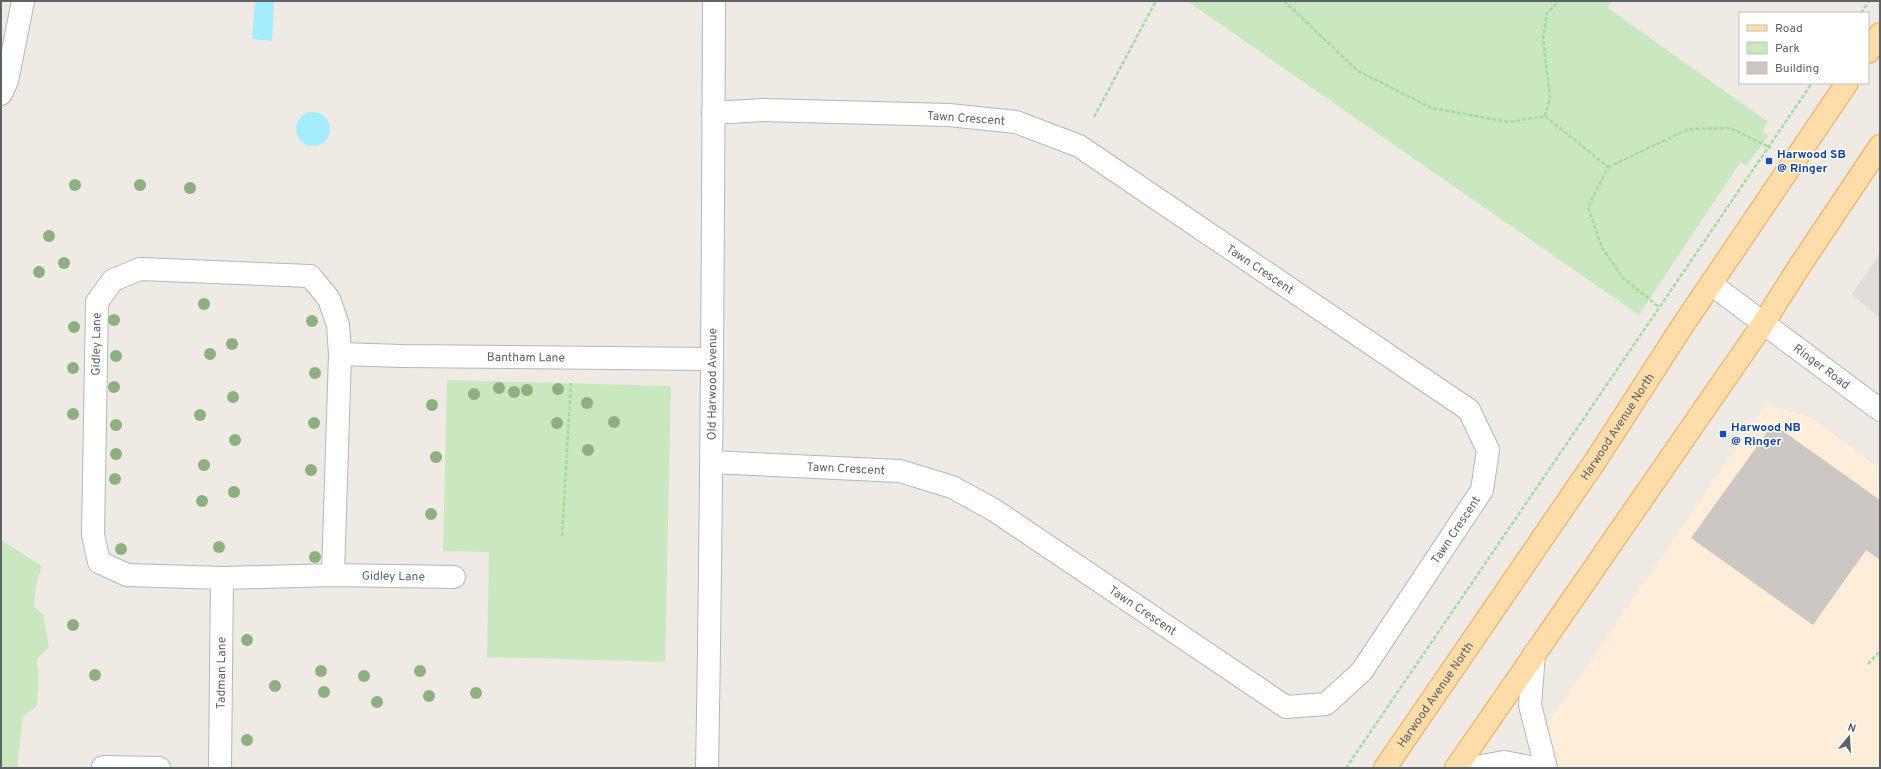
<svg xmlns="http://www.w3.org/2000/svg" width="1881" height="769" viewBox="0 0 1881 769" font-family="Overpass,sans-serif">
<rect width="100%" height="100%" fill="#efeae4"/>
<path fill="#ffedd9" d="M1766 405 1811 417 1880 469V768H1517Z"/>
<path fill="#e0dcd8" d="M1880 253V319L1852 294Z"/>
<path fill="#c9e8c0" d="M1187 1H1611L1608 8 1768 122 1762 131 1769 135 1746 166 1740 163 1639 315Z
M447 380 671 386 665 662 487 657 489 552 443 551Z
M1 540 42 566 36 586 34 607 43 614 49 647 37 659 39 677 37 706 23 716 17 768H1Z"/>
<path fill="#a4edff" d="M255 1H274L272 41 252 39Z
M296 129a17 17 0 1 1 34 0a17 17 0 1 1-34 0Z"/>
<path fill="#ccc7c3" d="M1773 424 1880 500V560L1866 550 1813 625 1691 538Z"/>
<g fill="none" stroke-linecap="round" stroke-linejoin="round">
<defs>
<g id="minor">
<path d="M1 94 7 81 23 1"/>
<path id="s1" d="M1711 284 1880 410"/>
<path id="s2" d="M340 354 402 356 711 359"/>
<path id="s3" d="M712 462 900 471 952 487 994 510 1286 707 1326 704 1362 671 1482 490 1488 450 1469 410 1079 146 1016 122 949 115 763 110 713 113"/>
<path id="s4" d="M333 575 340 354 338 325 329 299 310 276 140 269 113 280 97 302 93 535 99 562 127 575 222 578 333 575 454 577"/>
<path d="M1534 654 1530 705 1546 768"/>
<path d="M103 767 159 768"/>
<path id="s5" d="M220 768 222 578"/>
<path id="s6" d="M707 768C712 512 713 257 714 1"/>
<path d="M1470 768 1504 762 1535 768"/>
</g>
<g id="major">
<path d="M1868 52 1880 34"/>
<path id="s7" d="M1385 768 1596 460 1683 325 1847 83"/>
<path d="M1456 768 1763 324 1797 270 1880 146"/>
</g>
</defs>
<use href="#minor" stroke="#b2b7ba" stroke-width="24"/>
<use href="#major" stroke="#f6a456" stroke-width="24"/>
<path stroke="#a2daa4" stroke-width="2.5" stroke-dasharray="4 2" stroke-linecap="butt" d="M1284 1 1358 71 1431 108 1509 122 1545 116 1608 167 1588 207 1602 248 1623 278 1659 307
M1861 13 1869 1
M1545 116 1550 98 1543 38 1547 13 1559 1
M1094 117 1156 1
M1608 167 1689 129 1730 128 1771 148
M562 536 571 383
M1868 664 1880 651
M1346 768 1812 83"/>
<use href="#minor" stroke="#fff" stroke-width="22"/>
<use href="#major" stroke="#ffdda9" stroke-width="22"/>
</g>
<g fill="#8eb081">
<circle cx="75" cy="185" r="6"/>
<circle cx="140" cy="185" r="6"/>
<circle cx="190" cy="188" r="6"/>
<circle cx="49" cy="236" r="6"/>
<circle cx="64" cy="263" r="6"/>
<circle cx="39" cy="272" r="6"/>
<circle cx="204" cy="304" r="6"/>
<circle cx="114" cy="320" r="6"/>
<circle cx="312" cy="321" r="6"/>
<circle cx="74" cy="327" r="6"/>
<circle cx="232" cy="344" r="6"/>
<circle cx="210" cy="354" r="6"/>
<circle cx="116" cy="356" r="6"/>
<circle cx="73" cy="368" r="6"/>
<circle cx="315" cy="373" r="6"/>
<circle cx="114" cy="387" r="6"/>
<circle cx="499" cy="388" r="6"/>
<circle cx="558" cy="389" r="6"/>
<circle cx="527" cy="390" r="6"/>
<circle cx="514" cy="392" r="6"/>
<circle cx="474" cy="394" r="6"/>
<circle cx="233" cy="397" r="6"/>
<circle cx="587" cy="403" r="6"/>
<circle cx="432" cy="405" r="6"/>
<circle cx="73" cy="414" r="6"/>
<circle cx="200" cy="415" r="6"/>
<circle cx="614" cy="422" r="6"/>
<circle cx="314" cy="423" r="6"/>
<circle cx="557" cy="423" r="6"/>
<circle cx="116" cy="425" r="6"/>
<circle cx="235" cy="440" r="6"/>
<circle cx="588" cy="450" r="6"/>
<circle cx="116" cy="454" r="6"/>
<circle cx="436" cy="457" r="6"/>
<circle cx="204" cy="465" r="6"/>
<circle cx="311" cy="470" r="6"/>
<circle cx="115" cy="479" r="6"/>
<circle cx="234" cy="492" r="6"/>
<circle cx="202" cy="501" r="6"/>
<circle cx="431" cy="514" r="6"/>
<circle cx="219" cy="547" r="6"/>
<circle cx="121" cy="549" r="6"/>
<circle cx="315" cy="557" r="6"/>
<circle cx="73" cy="625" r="6"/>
<circle cx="247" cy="640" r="6"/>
<circle cx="321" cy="671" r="6"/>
<circle cx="420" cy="671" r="6"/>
<circle cx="95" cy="675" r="6"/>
<circle cx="364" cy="676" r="6"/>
<circle cx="275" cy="686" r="6"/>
<circle cx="324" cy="692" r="6"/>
<circle cx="476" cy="693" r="6"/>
<circle cx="429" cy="696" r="6"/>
<circle cx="377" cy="702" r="6"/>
<circle cx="247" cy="740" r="6"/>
</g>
<g fill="#1a4fb4" stroke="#fff" stroke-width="1.5">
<rect x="1765" y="157" width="8" height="8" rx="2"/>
<rect x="1719" y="430" width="8" height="8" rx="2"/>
</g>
<g text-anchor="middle" stroke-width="3" stroke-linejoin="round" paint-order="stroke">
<g font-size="12" fill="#5c6265" stroke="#fff">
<text transform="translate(966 118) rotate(4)" y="4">Tawn Crescent</text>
<text transform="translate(1260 269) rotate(34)" y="4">Tawn Crescent</text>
<text transform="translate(96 344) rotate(-89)" y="4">Gidley Lane</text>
<text dy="4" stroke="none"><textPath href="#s2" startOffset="186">Bantham Lane</textPath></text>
<text dy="4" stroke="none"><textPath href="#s1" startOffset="138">Ringer Road</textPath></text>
<text dy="4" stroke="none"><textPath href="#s6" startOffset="384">Old Harwood Avenue</textPath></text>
<text dy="4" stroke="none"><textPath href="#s7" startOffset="413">Harwood Avenue North</textPath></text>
<text dy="4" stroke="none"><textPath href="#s3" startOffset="134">Tawn Crescent</textPath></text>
<text dy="4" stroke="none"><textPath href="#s3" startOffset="901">Tawn Crescent</textPath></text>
<text dy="4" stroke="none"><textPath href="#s4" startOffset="1092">Gidley Lane</textPath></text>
<text dy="4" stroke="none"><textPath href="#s3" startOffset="470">Tawn Crescent</textPath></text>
<text dy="4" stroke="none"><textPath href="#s5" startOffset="95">Tadman Lane</textPath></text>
<text dy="4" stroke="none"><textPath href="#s7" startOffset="89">Harwood Avenue North</textPath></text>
</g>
<g font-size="12" font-weight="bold" fill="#164399" stroke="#fff" text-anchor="start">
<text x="1777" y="158">Harwood SB<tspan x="1777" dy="14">@ Ringer</tspan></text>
<text x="1731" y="431">Harwood NB<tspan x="1731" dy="14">@ Ringer</tspan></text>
</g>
</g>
<rect width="1881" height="769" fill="none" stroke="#5c6265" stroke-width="4"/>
<rect x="1739" y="12" width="130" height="72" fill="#ffffff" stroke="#bec0c1"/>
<rect x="1747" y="25" width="20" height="6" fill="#ffdda9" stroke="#bec0c1"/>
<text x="1775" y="32" font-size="12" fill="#5c6265">Road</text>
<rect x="1747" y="42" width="20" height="12" fill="#c9e8c0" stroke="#bec0c1"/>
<text x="1775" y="52" font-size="12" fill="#5c6265">Park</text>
<rect x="1747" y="62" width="20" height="12" fill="#ccc7c3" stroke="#bec0c1"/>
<text x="1775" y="72" font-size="12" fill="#5c6265">Building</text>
<g transform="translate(1849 737) rotate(18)" stroke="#ffffff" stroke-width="3" paint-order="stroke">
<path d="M0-3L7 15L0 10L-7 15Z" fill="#5c6265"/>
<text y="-6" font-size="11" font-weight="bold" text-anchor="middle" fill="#5c6265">N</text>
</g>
</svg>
